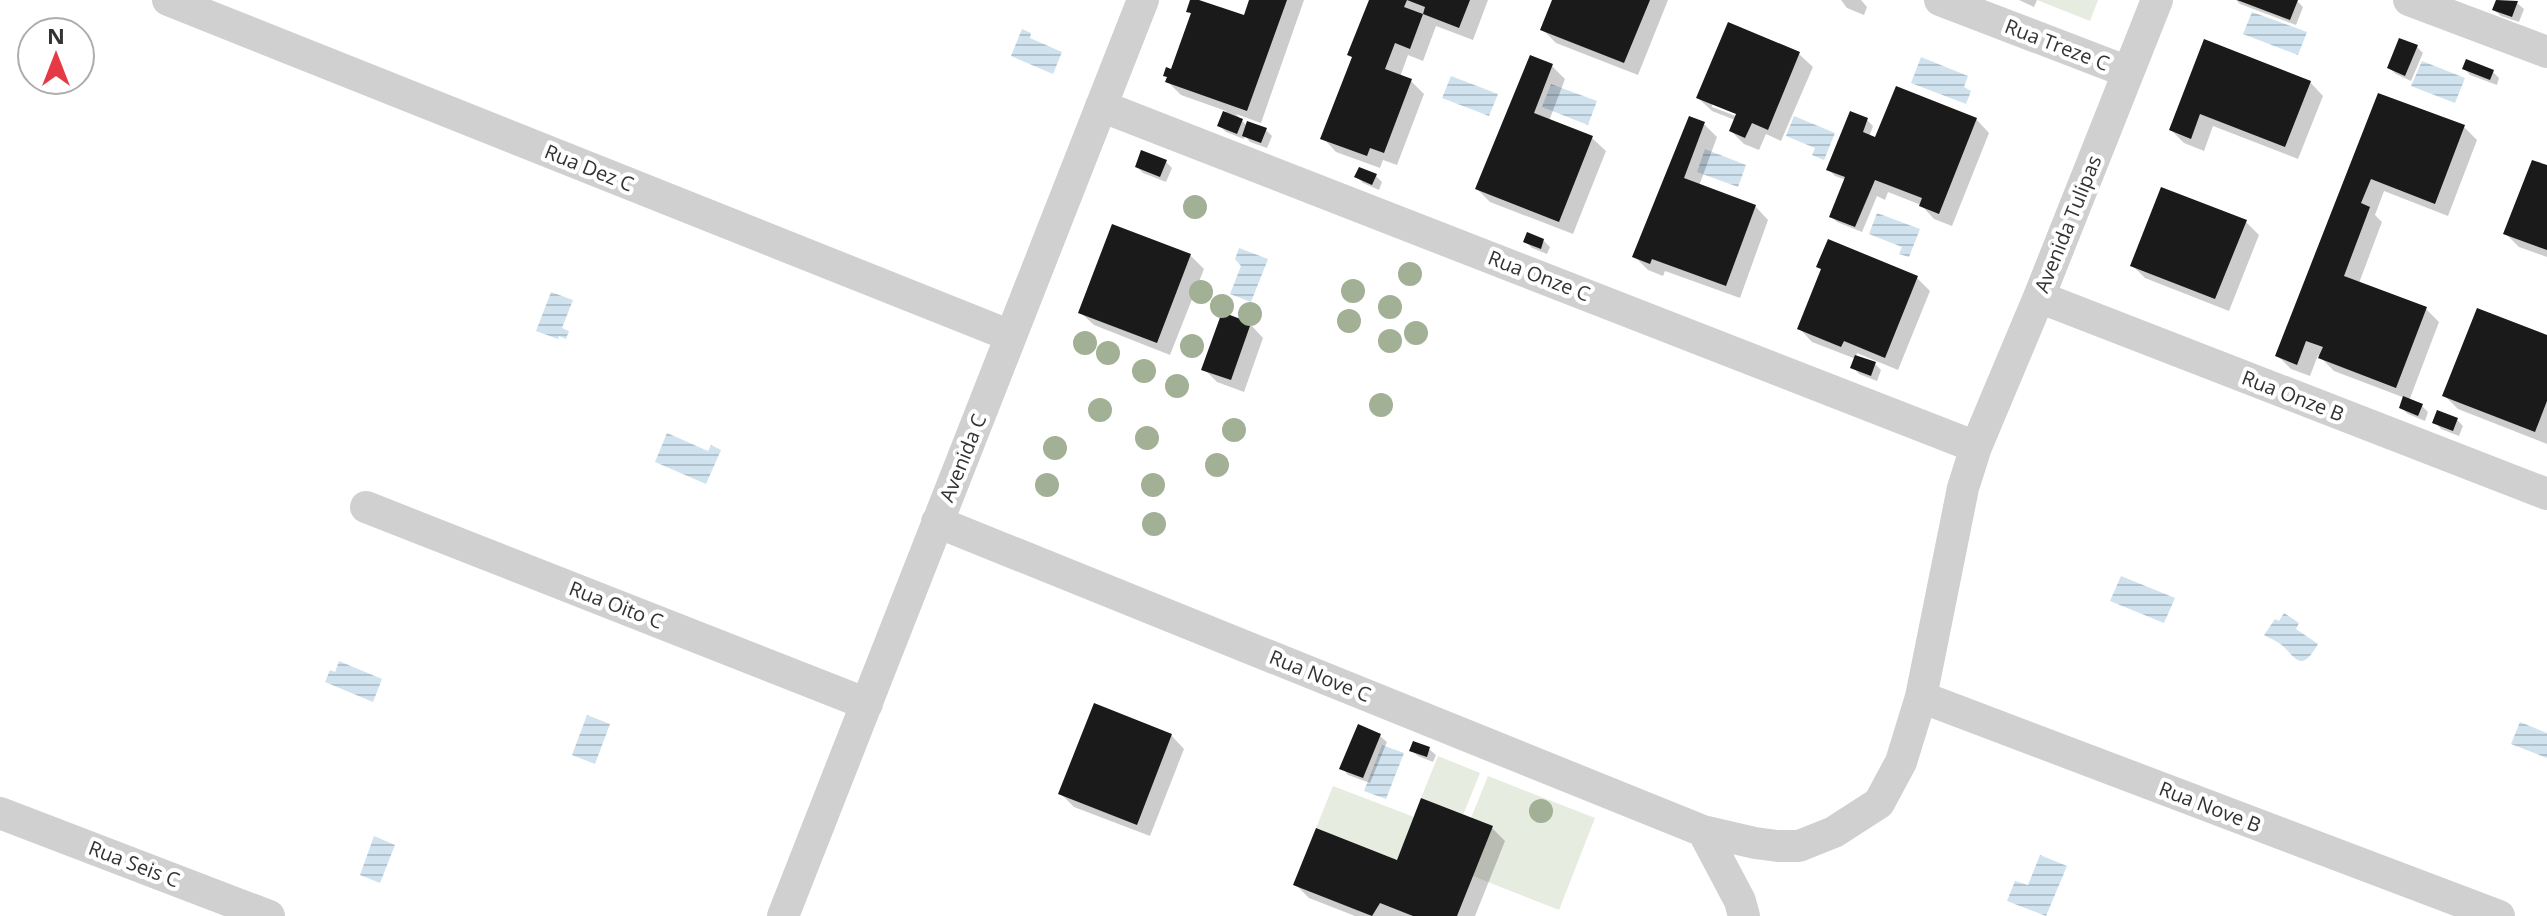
<svg xmlns="http://www.w3.org/2000/svg" width="2547" height="916" viewBox="0 0 2547 916" font-family="'Open Sans',sans-serif">
<defs>
<pattern id="water-rules" width="6" height="5" patternUnits="userSpaceOnUse" patternTransform="scale(2)"><rect width="6" height="5" fill="#cfe2ee"/><path d="M0 2.5h6" fill="none" stroke="#b2c2cd"/></pattern>
</defs>
<rect width="100%" height="100%" fill="#fff"/>
<path fill="#e6ecdf" d="M2037 0H2098L2090 21Z
M1438 756 1480 773 1463 815 1421 798Z
M1488 776 1595 818 1559 910 1473 876 1471 818Z
M1333 786 1414 817 1397 860 1316 828Z"/>
<path fill="url(#water-rules)" d="M2252 12 2307 32 2298 55 2243 34Z
M1022 29 1031 33 1030 38 1062 52 1053 74 1011 56Z
M1921 57 1968 76 1964 87 1971 91 1966 104 1911 83Z
M2422 61 2465 78 2455 103 2411 86Z
M1451 76 1498 94 1489 116 1442 98Z
M1551 84 1597 101 1588 125 1542 107Z
M1794 116 1835 133 1824 160 1812 155 1815 148 1786 136Z
M1705 149 1746 165 1738 187 1697 172Z
M1877 213 1920 229 1909 257 1899 254 1902 247 1869 234Z
M1239 248 1268 259 1251 302 1230 294 1241 266 1235 259Z
M551 292 573 300 562 328 569 331 566 339 559 336 558 339 536 331Z
M667 433 708 451 711 445 721 450 706 484 655 462Z
M2121 576 2175 598 2164 623 2110 601Z
M2284 613 2299 623 2296 629 2318 644C2306 664 2301 667 2286 649 2280 642 2271 639 2264 635L2275 619 2279 621Z
M339 661 382 679 373 702 325 682 330 670 335 672Z
M587 715 610 724 595 764 572 755Z
M2520 722 2547 733V758L2511 744Z
M1382 745 1404 753 1386 799 1364 791Z
M374 836 395 845 380 883 360 875Z
M2040 855 2067 866 2046 916 2007 901 2015 881 2028 885Z"/>
<path fill="#0003" fill-rule="evenodd" d="M1193 0 1245 18 1251 0H1304L1261 123 1236 114 1247 126 1266 130 1272 136 1267 148 1250 142 1245 136 1244 139 1226 132 1220 126 1226 111 1181 95 1167 81 1192 15 1189 11Z
M1371 0H1488L1473 40 1436 26 1423 61 1408 55 1400 77 1411 81 1424 94 1397 165 1383 160 1380 168 1336 152 1323 138 1353 58Z
M1559 0H1668L1638 75 1556 43 1542 29Z
M1841 0H1861L1867 7 1864 15 1847 8Z
M2019 0H2037L2034 7Z
M2236 0H2296L2303 7 2296 25 2240 4Z
M2498 0 2517 3 2524 9 2519 22 2501 16 2494 10Z
M2205 42 2310 82 2323 96 2298 159 2213 126 2204 151 2184 143 2171 130Z
M2417 47 2423 53 2411 81 2396 74 2389 68Z
M1799 54 1813 67 1781 141 1766 134 1759 150 1744 144 1731 131 1735 120 1712 111 1698 98ZM1712 102 1746 116 1744 119 1712 107Z
M1551 65 1565 79 1549 121 1592 138 1606 151 1573 234 1490 202 1477 189Z
M2464 68 2493 72 2499 78 2497 85 2470 75Z
M2379 95 2464 127 2477 140 2448 216 2384 191 2375 215 2382 222 2359 283 2426 309 2439 322 2409 401 2422 406 2428 412 2425 421 2408 414 2401 408 2405 398 2334 371 2318 355 2310 376 2291 369 2277 355Z
M1976 119 1989 133 1952 226 1934 219 1921 205 1888 192 1885 200 1877 196 1862 232 1837 222 1831 216 1846 180 1835 176 1829 170 1867 120 1873 126 1869 137 1876 140Z
M1704 124 1717 137 1699 186 1755 206 1768 220 1740 298 1665 271 1663 276 1648 270 1635 257Z
M1166 162 1172 168 1166 182 1143 173 1137 167Z
M2547 167V257L2519 247 2506 234Z
M1376 176 1382 182 1379 190 1363 183 1357 177Z
M2246 222 2259 235 2229 311 2145 278 2132 265Z
M1543 240 1550 247 1547 254 1532 248 1525 241Z
M1190 255 1204 269 1170 355 1094 325 1080 312Z
M1917 278 1930 291 1898 370 1857 353 1856 357 1875 364 1881 370 1877 381 1859 374 1853 367 1856 359 1812 342 1799 328Z
M1250 324 1263 338 1244 392 1217 382 1204 369Z
M2547 337V444L2458 409 2445 396Z
M2457 420 2463 426 2459 436 2441 429 2435 422Z
M1359 727 1380 736 1387 742 1370 783 1348 775 1342 768Z
M1171 735 1184 749 1150 836 1074 807 1060 793Z
M1414 744 1429 749 1436 755 1433 762 1418 756 1411 750Z
M1492 828 1505 841 1475 916H1355L1309 898 1296 885 1398 862Z"/>
<path fill="#1a1a1a" d="M1190 0H1199L1244 15 1249 0H1287L1247 111 1165 82 1167 77 1163 76 1166 67 1171 69 1191 13 1186 12Z
M1369 0H1470L1459 28 1423 14 1425 7 1407 0 1404 7 1423 14 1410 49 1395 43 1385 69 1412 79 1384 153 1370 148 1367 156 1320 139 1352 57 1347 55Z
M1552 0H1650L1624 63 1540 30Z
M2237 0H2298L2290 20Z
M2496 0 2518 1 2512 17 2492 10Z
M1728 22 1800 52 1768 130 1752 123 1745 138 1729 131 1736 114 1696 98Z
M2399 38 2418 45 2405 76 2387 68Z
M2204 39 2311 81 2285 147 2200 114 2191 139 2169 130Z
M1530 55 1553 64 1534 113 1593 136 1559 222 1475 189Z
M2466 59 2494 70 2490 80 2462 69Z
M1896 86 1977 118 1939 214 1919 206 1922 198 1875 180 1855 227 1829 217 1845 177 1826 170 1850 111 1868 118 1863 132 1875 137Z
M2378 93 2465 125 2435 204 2371 179 2361 203 2370 207 2344 276 2427 307 2396 388 2318 358 2323 347 2306 341 2297 365 2275 356Z
M1223 111 1243 119 1237 134 1217 126Z
M1689 116 1705 122 1684 178 1756 205 1726 286 1652 259 1650 264 1632 257Z
M1247 121 1267 128 1261 143 1242 136Z
M1141 150 1167 160 1160 177 1135 167Z
M2532 160 2547 165V250L2503 234Z
M1359 167 1377 174 1372 185 1354 177Z
M2161 187 2247 220 2215 299 2130 266Z
M1112 224 1191 254 1157 343 1078 313Z
M1527 232 1544 239 1541 249 1523 242Z
M1828 239 1918 276 1885 358 1844 341 1841 347 1797 329 1821 269 1816 267Z
M2477 308 2547 335V401L2535 432 2442 396Z
M1222 312 1251 323 1231 380 1201 370Z
M1855 355 1876 362 1871 376 1850 368Z
M2403 396 2423 404 2418 416 2399 408Z
M2437 410 2458 418 2453 431 2432 423Z
M1094 703 1172 734 1137 825 1058 794Z
M1358 724 1381 734 1363 778 1339 769Z
M1413 741 1430 747 1427 757 1409 751Z
M1421 798 1493 826 1457 916H1413L1380 903 1372 916 1293 885 1316 828 1397 860Z"/>
<g fill="none" stroke-linecap="round" stroke-linejoin="round">
<path stroke="#d0d0d0" stroke-width="32" d="M168 0 1011 336
M1940 0 2128 72
M2409 0 2547 52
M1101 106 1976 447
M2039 297 2547 494
M366 507 867 704
M937 522 1703 831
M1921 697 2499 916
M0 813 269 916
M783 916 1143 0
M1744 916 1740 901 1703 831 1755 843 1778 846H1799L1834 832 1879 803 1901 762 1921 697 1963 488 1976 447 2039 297 2157 0"/>
</g>
<g fill="#a2b095">
<circle cx="1195" cy="207" r="12"/>
<circle cx="1410" cy="274" r="12"/>
<circle cx="1353" cy="291" r="12"/>
<circle cx="1201" cy="292" r="12"/>
<circle cx="1222" cy="306" r="12"/>
<circle cx="1390" cy="307" r="12"/>
<circle cx="1250" cy="314" r="12"/>
<circle cx="1349" cy="321" r="12"/>
<circle cx="1416" cy="333" r="12"/>
<circle cx="1390" cy="341" r="12"/>
<circle cx="1085" cy="343" r="12"/>
<circle cx="1192" cy="346" r="12"/>
<circle cx="1108" cy="353" r="12"/>
<circle cx="1144" cy="371" r="12"/>
<circle cx="1177" cy="386" r="12"/>
<circle cx="1381" cy="405" r="12"/>
<circle cx="1100" cy="410" r="12"/>
<circle cx="1234" cy="430" r="12"/>
<circle cx="1147" cy="438" r="12"/>
<circle cx="1055" cy="448" r="12"/>
<circle cx="1217" cy="465" r="12"/>
<circle cx="1047" cy="485" r="12"/>
<circle cx="1153" cy="485" r="12"/>
<circle cx="1154" cy="524" r="12"/>
<circle cx="1541" cy="811" r="12"/>
</g>
<g text-anchor="middle" stroke-width="8" stroke-linejoin="round" paint-order="stroke">
<g font-size="20" fill="#333" stroke="#fff">
<text transform="translate(2057 45) rotate(21)" y="7">Rua Treze C</text>
<text transform="translate(589 168) rotate(22)" y="7">Rua Dez C</text>
<text transform="translate(2068 224) rotate(-68)" y="7">Avenida Tulipas</text>
<text transform="translate(1539 276) rotate(21)" y="7">Rua Onze C</text>
<text transform="translate(2293 396) rotate(21)" y="7">Rua Onze B</text>
<text transform="translate(963 458) rotate(-68)" y="7">Avenida C</text>
<text transform="translate(616 605) rotate(21)" y="7">Rua Oito C</text>
<text transform="translate(1320 676) rotate(22)" y="7">Rua Nove C</text>
<text transform="translate(2210 807) rotate(21)" y="7">Rua Nove B</text>
<text transform="translate(134 864) rotate(21)" y="7">Rua Seis C</text>
</g>
</g>
<g transform="translate(56 56)"><circle r="38" fill="#ffffff" stroke="#adadad" stroke-width="2"/>
<path d="M0-6L14 30L0 20L-14 30Z" fill="#e63946"/>
<text y="-12" font-size="22" font-weight="bold" text-anchor="middle" fill="#333333">N</text>
</g>
</svg>
